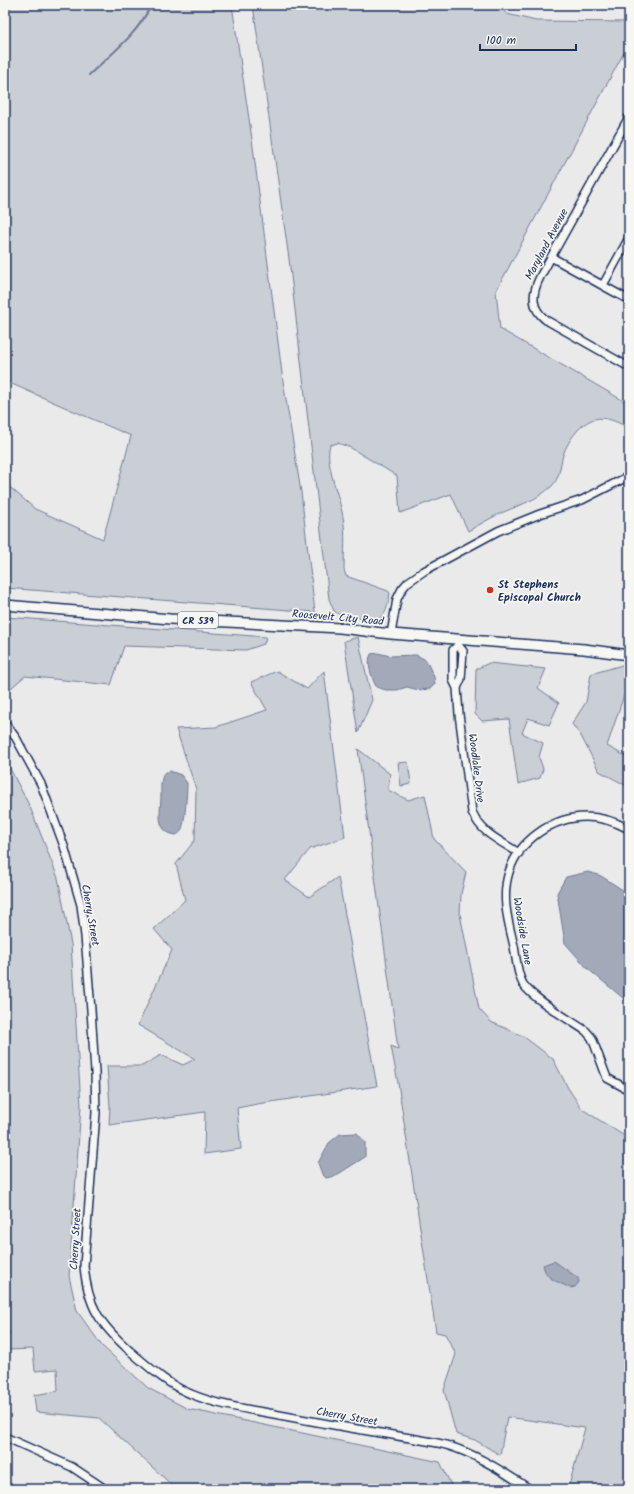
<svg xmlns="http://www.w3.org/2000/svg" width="634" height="1494" viewBox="0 0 634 1494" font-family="Kalam,sans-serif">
<rect width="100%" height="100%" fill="#e9eae9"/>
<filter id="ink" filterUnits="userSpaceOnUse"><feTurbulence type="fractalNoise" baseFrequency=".025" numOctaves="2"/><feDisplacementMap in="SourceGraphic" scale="8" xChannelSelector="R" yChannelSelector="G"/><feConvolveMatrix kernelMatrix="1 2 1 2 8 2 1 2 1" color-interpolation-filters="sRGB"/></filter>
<g filter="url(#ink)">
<path fill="#caced5" stroke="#727e9a" d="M5 5H232L252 139 283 381 301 492 315 612 5 588V483L35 509 103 539 131 436 5 381Z
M253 5H498L507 14 536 21 629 22V43L496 291 500 329 629 404V428C608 417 594 412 577 431 571 438 566 446 563 455 560 465 560 478 552 486 536 500 525 503 506 511 493 516 481 524 468 531L451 494 400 513 397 476 351 448 338 443 330 445C324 463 340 497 343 517 346 534 344 552 344 570L346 576 388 591 390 593C388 603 387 617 376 620L338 614 334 611 329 599 289 259Z
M5 617 266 637 264 644 246 650 124 646 111 685 25 676 5 693Z
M358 637 372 700 358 733 344 641Z
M489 663 546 669 538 688 559 703 549 725 528 718 522 733 543 743 539 757 543 769 540 778 518 784 509 719 482 721 475 714 476 669Z
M629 663V680L607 746 629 758V787L599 771 581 736 572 724 586 702 591 674Z
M277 671 307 689 324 671 345 837 310 849 285 880 309 897 338 877 377 1086 257 1104 237 1108 241 1149 204 1154 205 1112 109 1125 110 1106 107 1066H142L161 1055 183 1065 195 1059 138 1025 172 950 154 929 185 900 176 864 195 840 196 789 176 729 216 727 267 710 251 682Z
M358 749 390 774 388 790 408 800 425 795 434 839 466 872 461 894 460 914 479 1009 491 1022 523 1036 553 1059 568 1088 582 1109 629 1139V1489H568L585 1428 507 1417 500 1455 475 1440 456 1434 444 1390 456 1354 445 1334 436 1332 398 1083 391 1046 398 1049Z
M5 759 30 807 58 878 71 944 81 1106 69 1276 77 1311 102 1346 148 1388 188 1409 440 1462 453 1489H176L99 1418 36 1412 34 1395 58 1391 57 1369 35 1371 33 1349 7 1350 9 1331 5 1327Z
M408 762 411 784 401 786 398 763Z"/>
<path fill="#a2aaba" stroke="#6c7995" d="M378 653 390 656 416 655 426 660 434 677 435 684 430 689 419 690 407 687 397 690H386L376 687C372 677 366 664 371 654Z
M170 771 181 775 187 783C187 792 185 825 181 831 179 834 178 834 176 835 154 832 161 810 161 795 161 786 160 782 164 773Z
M588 872 601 876 629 894V1003L588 969 565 943 557 893 566 877Z
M357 1133 365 1142V1157L335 1176 326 1178 322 1174 318 1163 329 1143 340 1134Z
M554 1261 578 1278 579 1282 575 1287 570 1288C557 1281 546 1280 543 1265Z"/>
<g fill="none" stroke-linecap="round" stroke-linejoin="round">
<path stroke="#6c7995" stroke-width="2" d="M89 75C112 53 138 34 151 5"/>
<defs>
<path id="minor" d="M629 117 540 277C532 293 530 308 546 320L629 367
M551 257 629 300
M603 285 629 238
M391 634 397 599 402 589 408 582 424 571 498 531 540 514 582 500 629 476
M458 639V645L453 650V680L457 688 459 714 472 812C482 834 499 840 519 853
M457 688 461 679 463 651 458 645
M5 723 16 738 41 784 64 846 81 905 85 936 91 1010 95 1072 96 1113 84 1266C88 1308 100 1324 130 1351 149 1367 168 1385 191 1394 217 1405 246 1409 274 1414 311 1421 349 1428 387 1434 407 1438 427 1440 446 1445 477 1454 503 1472 530 1489
M629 829C616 822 601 817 586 817 553 817 519 840 509 872 501 897 508 921 514 946 516 957 517 974 523 984 533 999 570 1020 586 1031L592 1038 607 1078 629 1090
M5 1437 72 1467 105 1489"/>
<path id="major" d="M5 605 170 619 340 628 391 634 584 649 629 655"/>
</defs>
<use href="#minor" stroke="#1b2f5e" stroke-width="10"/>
<use href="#major" stroke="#1b2f5e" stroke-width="12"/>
<use href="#minor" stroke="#f6f6f2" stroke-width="7"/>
<use href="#major" stroke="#f6f6f2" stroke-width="9"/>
</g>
</g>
<circle fill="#c8321e" stroke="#f6f6f2" stroke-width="1.5" cx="490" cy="590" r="4"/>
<g text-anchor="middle" stroke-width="3.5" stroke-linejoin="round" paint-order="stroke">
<rect fill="#f6f6f2" stroke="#5d6b8a" stroke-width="1" x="178" y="612" width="40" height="16" rx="3"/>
<g font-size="10" font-weight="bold" fill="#1b2f5e">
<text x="198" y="624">CR 539</text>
</g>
<g font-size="11" fill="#1b2f5e" stroke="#f6f6f2">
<text transform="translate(546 244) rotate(-62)" y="4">Maryland Avenue</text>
<text transform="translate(338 617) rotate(5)" y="4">Roosevelt City Road</text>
<text transform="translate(477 768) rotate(83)" y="4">Woodlake Drive</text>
<text transform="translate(91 915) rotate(80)" y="4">Cherry Street</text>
<text transform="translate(523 931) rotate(80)" y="4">Woodside Lane</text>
<text transform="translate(75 1239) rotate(-87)" y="4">Cherry Street</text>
<text transform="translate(347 1416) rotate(10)" y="4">Cherry Street</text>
</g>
<g font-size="11" font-weight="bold" fill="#1b2f5e" stroke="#f6f6f2" text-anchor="start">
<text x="498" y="588">St Stephens<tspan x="498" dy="13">Episcopal Church</tspan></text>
</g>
</g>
<rect width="634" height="1494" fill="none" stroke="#f6f6f2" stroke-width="20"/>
<rect x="10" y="10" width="614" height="1474" fill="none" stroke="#1b2f5e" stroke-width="1.5" filter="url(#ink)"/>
<path d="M480 44v6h96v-6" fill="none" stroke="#1b2f5e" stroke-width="2"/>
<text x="486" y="44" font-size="12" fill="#1b2f5e" stroke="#f6f6f2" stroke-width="3" paint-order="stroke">100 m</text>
</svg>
